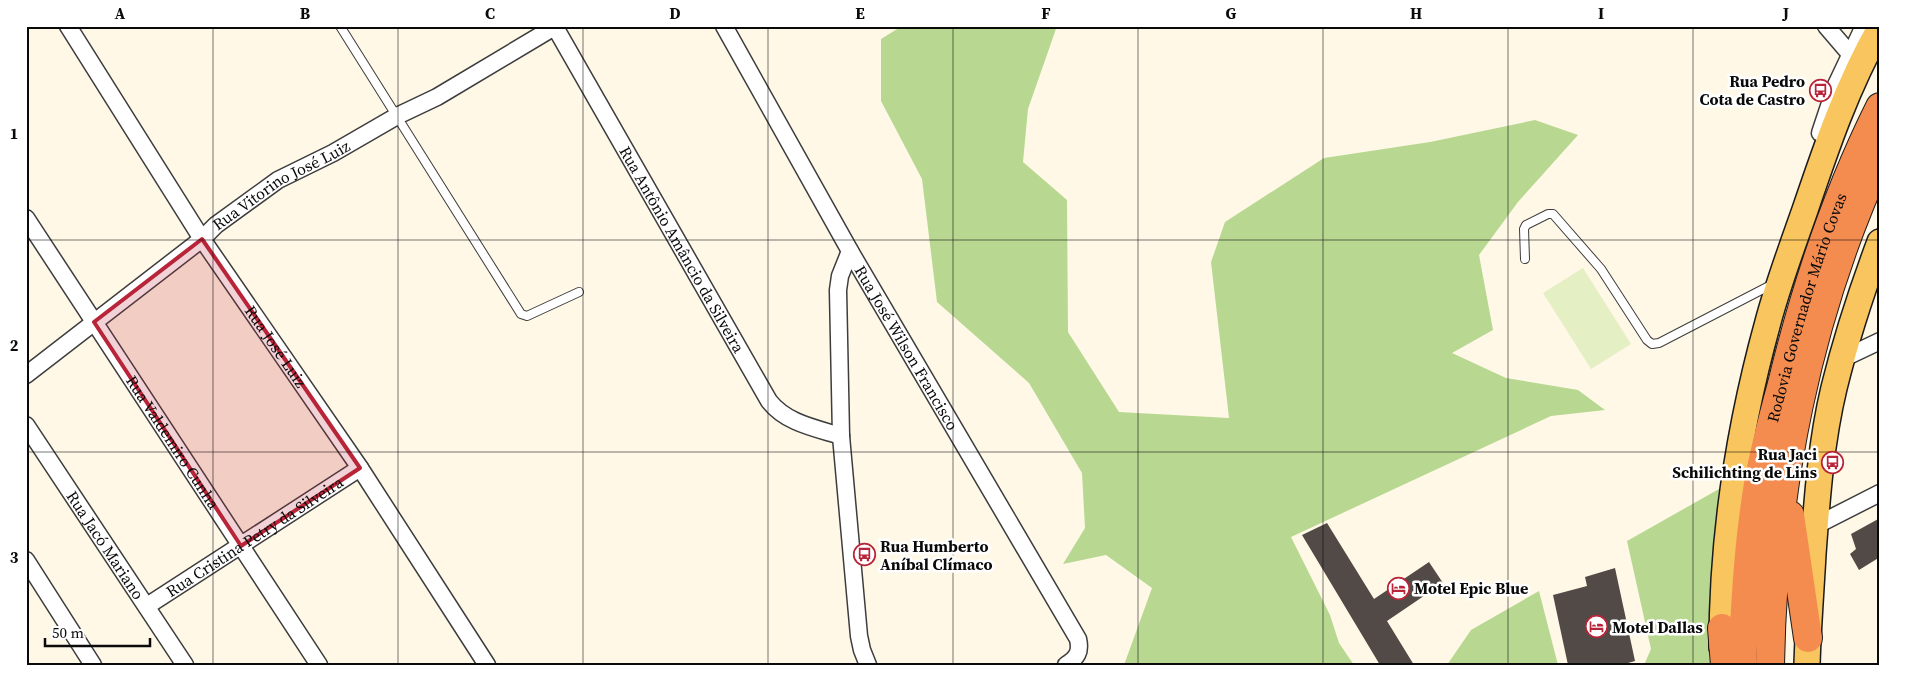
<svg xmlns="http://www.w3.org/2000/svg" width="1906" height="691" viewBox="0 0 1906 691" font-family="'Source Serif 4',serif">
<rect width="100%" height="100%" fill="#fff8e7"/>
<path fill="#b8d892" d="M902 26H1057L1028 109 1023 162 1067 200 1068 332 1119 412 1229 418 1211 262 1225 222 1324 158 1430 142 1535 120 1578 135 1518 202 1479 255 1493 330 1452 353 1506 378 1578 390 1605 410 1551 416 1291 537 1330 615 1339 643 1354 665H1124L1152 588 1106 555 1063 564 1085 528 1082 473 1029 383 937 302 922 179 881 101V39Z
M1719 489 1709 633 1710 665H1644L1651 649 1627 541Z
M1539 591 1558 665H1447L1471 630Z"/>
<path fill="#e4efc4" d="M1583 268 1631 344 1591 369 1543 293Z"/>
<path fill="#524a47" d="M1880 518V557L1859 570 1850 554 1856 549 1851 534Z
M1327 523 1374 599 1429 562 1443 583 1387 621 1414 665H1380L1302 535Z
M1615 568 1635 661 1621 665H1568L1553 595 1587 586 1585 577Z"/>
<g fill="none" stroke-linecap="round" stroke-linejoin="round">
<defs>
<path id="lane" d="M340 26 521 314 527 316 579 292
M1525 259 1524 229 1526 225 1548 214H1553L1601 269 1647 340 1652 344 1659 343 1773 284"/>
<g id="street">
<path id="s1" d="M68 26 202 239 360 468 487 665"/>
<path id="s2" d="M724 26 850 251 1078 639C1081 652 1077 658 1066 665"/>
<path d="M1826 26 1850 54"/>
<path id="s3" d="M555 27 769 401C786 423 815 428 841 436"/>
<path d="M1820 133 1836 85 1864 26"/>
<path id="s4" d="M26 218 319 665"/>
<path d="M850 251 840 276 838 290 841 436 859 636 862 650 868 665"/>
<path d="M1842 359 1880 341"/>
<path id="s5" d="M26 375 202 239 216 225 278 180 333 153 397 116 437 97 556 26"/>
<path id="s6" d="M26 425 185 665"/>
<path d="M1815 526 1880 493"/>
<path d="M26 560 93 665"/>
<path id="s7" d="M147 606 360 468"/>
</g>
<path id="primary" d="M1722 647C1722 538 1739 427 1768 322 1778 284 1792 247 1805 210 1826 148 1847 86 1880 28
M1807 665C1808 628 1811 591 1813 554 1817 499 1821 442 1834 388 1846 339 1862 290 1880 242"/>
<g id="highway">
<path d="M1790 515 1808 638"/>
<path d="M1722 628 1725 665"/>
<path id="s8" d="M1742 665C1745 604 1748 544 1758 484 1764 450 1773 417 1782 384 1805 289 1836 195 1880 107"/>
<path d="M1770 665C1773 491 1807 316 1880 158"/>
</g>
</defs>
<use href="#lane" stroke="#3d3d3d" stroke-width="10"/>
<use href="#street" stroke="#3d3d3d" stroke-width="19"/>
<use href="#primary" stroke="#1b1b1b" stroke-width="28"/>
<use href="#highway" stroke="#1b1b1b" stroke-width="30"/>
<use href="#lane" stroke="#fff" stroke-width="8"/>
<use href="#street" stroke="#fff" stroke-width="16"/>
<use href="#primary" stroke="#f8c55e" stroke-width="25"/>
<use href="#highway" stroke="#f48c50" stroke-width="28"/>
</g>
<path fill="#b82438" fill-opacity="0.2" stroke="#b82438" stroke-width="4" stroke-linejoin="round" d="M202 239 360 468 241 546 94 322Z"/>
<path fill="none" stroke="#0a0a0a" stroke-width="1" stroke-opacity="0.55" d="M213 26V665M398 26V665M583 26V665M768 26V665M953 26V665M1138 26V665M1323 26V665M1508 26V665M1693 26V665M26 240H1880M26 452H1880"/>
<defs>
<symbol id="bus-ring" viewBox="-11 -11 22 22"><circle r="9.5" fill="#fff" stroke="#b82438" stroke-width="1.5"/><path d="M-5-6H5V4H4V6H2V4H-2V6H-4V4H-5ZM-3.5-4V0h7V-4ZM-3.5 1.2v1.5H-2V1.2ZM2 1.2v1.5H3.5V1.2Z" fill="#b82438"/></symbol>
<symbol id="hotel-ring" viewBox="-11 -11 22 22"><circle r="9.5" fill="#fff" stroke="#b82438" stroke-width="1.5"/><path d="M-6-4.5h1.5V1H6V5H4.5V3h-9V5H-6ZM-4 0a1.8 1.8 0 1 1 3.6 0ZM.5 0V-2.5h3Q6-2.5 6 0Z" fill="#b82438"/></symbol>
</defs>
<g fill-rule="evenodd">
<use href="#bus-ring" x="1808" y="78" width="25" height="25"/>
<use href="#bus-ring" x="1820" y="450" width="25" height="25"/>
<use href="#bus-ring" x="852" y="542" width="25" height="25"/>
<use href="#hotel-ring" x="1386" y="576" width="25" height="25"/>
<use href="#hotel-ring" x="1584" y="614" width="25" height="25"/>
</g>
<g text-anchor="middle" stroke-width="5" stroke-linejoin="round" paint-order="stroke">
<g font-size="16" font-weight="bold" fill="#0a0a0a" stroke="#fff" text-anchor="start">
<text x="1805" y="87" text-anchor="end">Rua Pedro<tspan x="1805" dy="18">Cota de Castro</tspan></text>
<text x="1817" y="460" text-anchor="end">Rua Jaci<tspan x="1817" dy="18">Schilichting de Lins</tspan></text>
<text x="880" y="552">Rua Humberto<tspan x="880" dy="18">Aníbal Clímaco</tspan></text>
<text x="1414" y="594">Motel Epic Blue</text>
<text x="1612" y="633">Motel Dallas</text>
</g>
<g font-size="16" fill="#0a0a0a" stroke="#fff">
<text dy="6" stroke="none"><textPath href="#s5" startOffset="319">Rua Vitorino José Luiz</textPath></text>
<text dy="6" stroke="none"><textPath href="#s3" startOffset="256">Rua Antônio Amâncio da Silveira</textPath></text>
<text dy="6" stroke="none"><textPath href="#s8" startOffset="365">Rodovia Governador Mário Covas</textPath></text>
<text dy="6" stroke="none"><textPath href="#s1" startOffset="382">Rua José Luiz</textPath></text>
<text dy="6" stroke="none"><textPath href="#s2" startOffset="370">Rua José Wilson Francisco</textPath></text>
<text dy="6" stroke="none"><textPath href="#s4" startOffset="268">Rua Valdemiro Cunha</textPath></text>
<text dy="6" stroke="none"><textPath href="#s7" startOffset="128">Rua Cristina Petry da Silveira</textPath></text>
<text dy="6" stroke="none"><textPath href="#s6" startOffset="144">Rua Jacó Mariano</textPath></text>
</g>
</g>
<rect width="1906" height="691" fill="none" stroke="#ffffff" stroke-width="55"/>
<path d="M45 638v8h105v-8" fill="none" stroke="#0a0a0a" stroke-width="2.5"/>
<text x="52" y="638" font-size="15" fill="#0a0a0a" stroke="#ffffff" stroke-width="4" paint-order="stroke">50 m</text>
<rect x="28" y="28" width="1850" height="636" fill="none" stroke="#0a0a0a" stroke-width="2"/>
<g font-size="16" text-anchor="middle" font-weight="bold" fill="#0a0a0a">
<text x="120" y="19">A</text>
<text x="305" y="19">B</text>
<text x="490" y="19">C</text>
<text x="675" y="19">D</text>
<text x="860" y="19">E</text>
<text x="1046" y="19">F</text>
<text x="1231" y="19">G</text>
<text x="1416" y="19">H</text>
<text x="1601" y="19">I</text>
<text x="1786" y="19">J</text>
<text x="14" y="139">1</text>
<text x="14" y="351">2</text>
<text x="14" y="563">3</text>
</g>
</svg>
